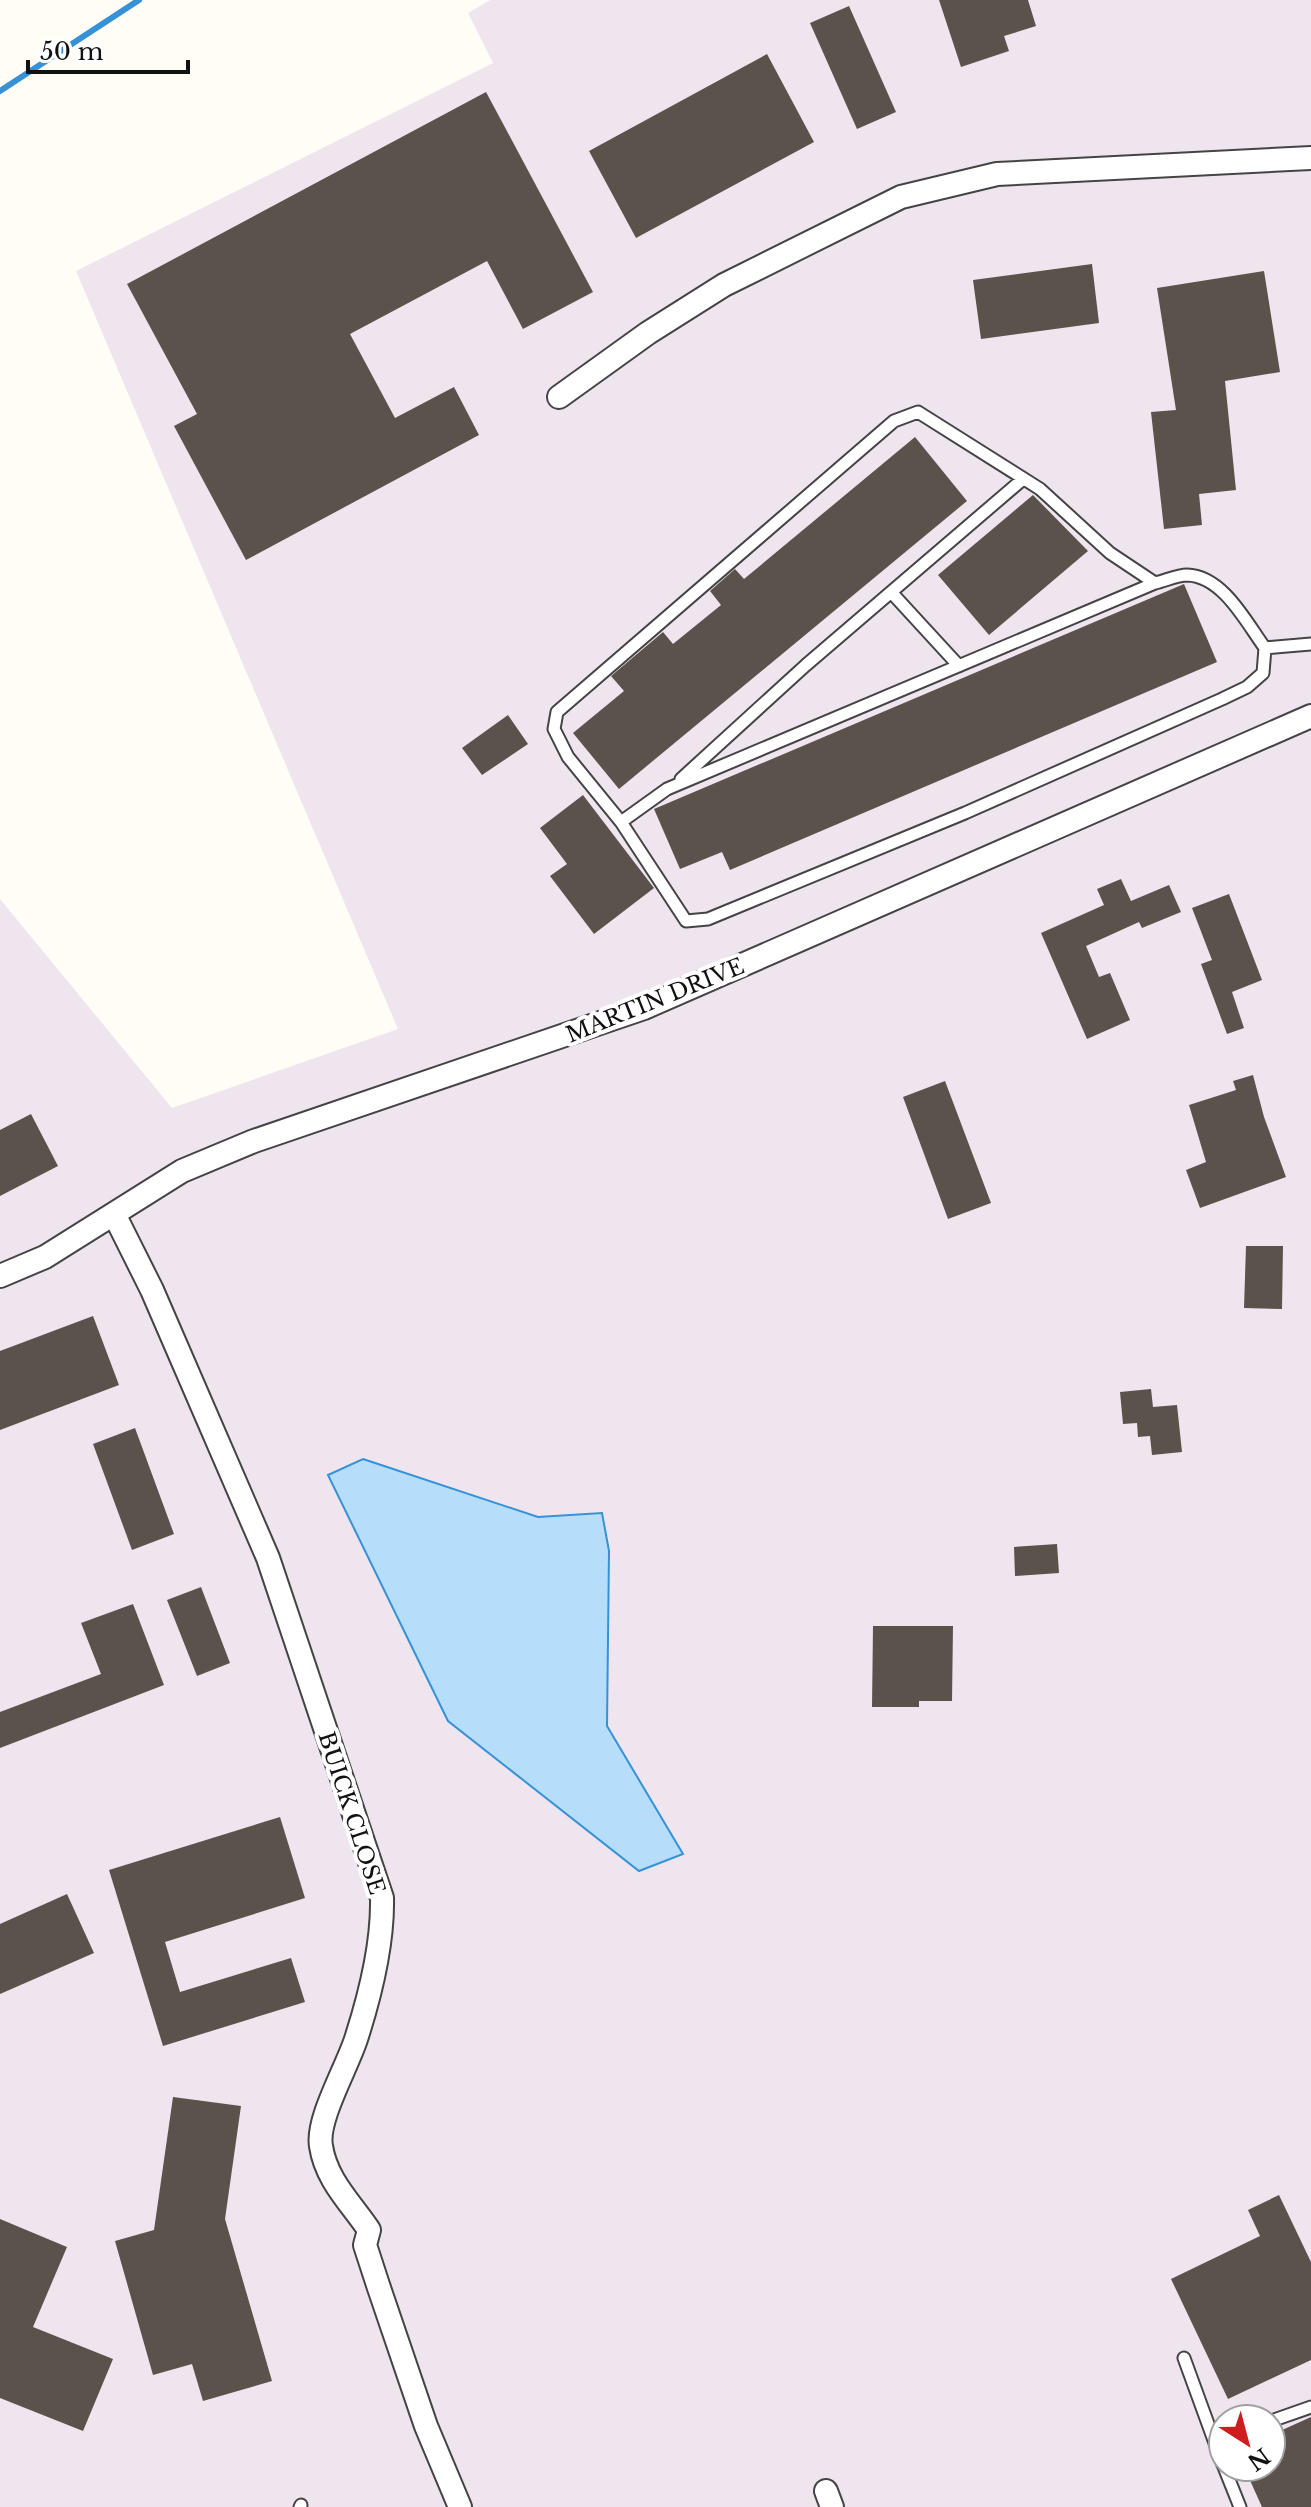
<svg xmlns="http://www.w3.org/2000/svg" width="1311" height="2507" viewBox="0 0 1311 2507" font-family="'Libre Baskerville',serif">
<rect width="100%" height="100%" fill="#fffdf5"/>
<path fill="#efe5ef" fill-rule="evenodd" d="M490 0H1311V2507H0V899L172 1108 398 1029 76 271 493 63 468 13ZM1223 2419H1271V2467H1223Z"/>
<path fill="#b6defa" stroke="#3791d6" stroke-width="2" d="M363 1459 538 1517 602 1513 609 1551 607 1726 683 1854 639 1871 448 1721 328 1475Z"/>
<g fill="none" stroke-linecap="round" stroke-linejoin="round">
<path stroke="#3791d6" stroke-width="6" d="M0 91 139 0"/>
</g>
<path fill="#5b524c" d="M939 0H1028L1036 26 1004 36 1009 51 961 67Z
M849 6 896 112 857 129 810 23Z
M767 54 814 142 636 238 589 151Z
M486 92 593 292 523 329 487 261 350 334 395 418 454 387 479 435 246 560 174 426 197 414 127 284Z
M1092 264 1099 323 981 339 973 280Z
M1264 271 1280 372 1225 381 1236 490 1199 494 1202 525 1164 529 1151 412 1176 410 1157 288Z
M915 437 967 501 619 789 573 733 624 691 611 676 663 632 673 644 721 605 710 591 735 569 744 579Z
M1033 495 1088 551 989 635 938 575Z
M1184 584 1217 662 730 870 722 852 680 869 654 809Z
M508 715 528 744 482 775 462 748Z
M583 795 654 888 594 934 550 876 567 864 540 828Z
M1121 879 1131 901 1169 885 1181 912 1142 928 1139 922 1086 946 1099 977 1110 973 1130 1020 1087 1039 1041 933 1104 905 1097 889Z
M1229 894 1262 980 1232 992 1244 1028 1227 1034 1201 964 1212 960 1192 908Z
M1253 1075 1264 1117 1286 1177 1200 1208 1186 1170 1206 1162 1189 1105 1236 1090 1233 1081Z
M945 1081 991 1203 948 1219 903 1097Z
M31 1114 58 1166 0 1196V1130Z
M1246 1246H1283L1282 1309 1244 1308Z
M93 1316 119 1385 0 1430V1351Z
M1151 1389 1153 1407 1177 1405 1182 1452 1152 1455 1150 1436 1138 1437 1137 1423 1123 1424 1120 1392Z
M135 1428 174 1534 132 1550 93 1444Z
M1057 1544 1059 1573 1015 1576 1014 1547Z
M201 1587 230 1663 197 1676 167 1600Z
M133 1604 164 1685 0 1748V1712L101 1674 81 1623Z
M873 1626H953L952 1701H919V1707H872Z
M280 1817 305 1898 165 1942 180 1992 291 1958 305 2002 163 2046 109 1870Z
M67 1894 94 1953 0 1994V1924Z
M173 2097 241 2106 225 2219 272 2381 203 2401 192 2364 153 2375 115 2241 154 2230Z
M1279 2195 1311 2262V2360L1228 2399 1171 2279 1260 2236 1248 2210Z
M0 2219 67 2247 33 2327 113 2359 83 2431 0 2398Z
M1311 2417V2507H1262L1244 2467H1271V2435Z"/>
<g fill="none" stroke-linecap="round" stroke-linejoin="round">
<defs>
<path id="lane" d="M891 592 959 666
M1265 648 1311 644
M681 779 806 665 1023 479
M621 822 667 789 1155 583C1165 581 1177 575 1187 575 1223 576 1246 622 1265 648L1263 673 1247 687 1222 699 965 813 708 919 686 921 621 822 568 757 554 729 557 712 894 421 918 412 1040 489 1110 553 1155 583
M1184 2358 1223 2465
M1271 2421 1311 2407
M1224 2467 1240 2507
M300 2507 301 2505"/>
<path id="street" d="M559 397 648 333 724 285 901 197 997 174 1311 158
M115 1216 152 1290 268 1558 382 1898C383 1944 371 1992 357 2036 349 2064 316 2119 321 2146 326 2180 351 2203 369 2230L365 2245 378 2285 426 2426 460 2507
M0 1276 45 1257 182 1171 254 1141 644 1008 1311 716
M826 2491 832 2507"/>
</defs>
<use href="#lane" stroke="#444" stroke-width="15"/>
<use href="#street" stroke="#444" stroke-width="26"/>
<use href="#lane" stroke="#fff" stroke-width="11"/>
<use href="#street" stroke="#fff" stroke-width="22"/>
</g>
<g text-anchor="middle" stroke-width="8" stroke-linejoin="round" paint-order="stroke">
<g font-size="22" fill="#111" stroke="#fff">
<text transform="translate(655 1000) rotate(-22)" y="8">MARTIN DRIVE</text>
<text transform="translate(352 1813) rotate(72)" y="8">BUICK CLOSE</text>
</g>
</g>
<g transform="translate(1247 2443) rotate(144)"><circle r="38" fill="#ffffff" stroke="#a0a0a0" stroke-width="2"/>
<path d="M0-6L14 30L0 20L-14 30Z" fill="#cc1e1f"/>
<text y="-12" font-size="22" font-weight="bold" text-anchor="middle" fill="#111111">N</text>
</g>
<path d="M28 60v12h160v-12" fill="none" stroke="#111111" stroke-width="4"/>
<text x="40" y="60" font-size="24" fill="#111111" stroke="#ffffff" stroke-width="6" paint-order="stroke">50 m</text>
</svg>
